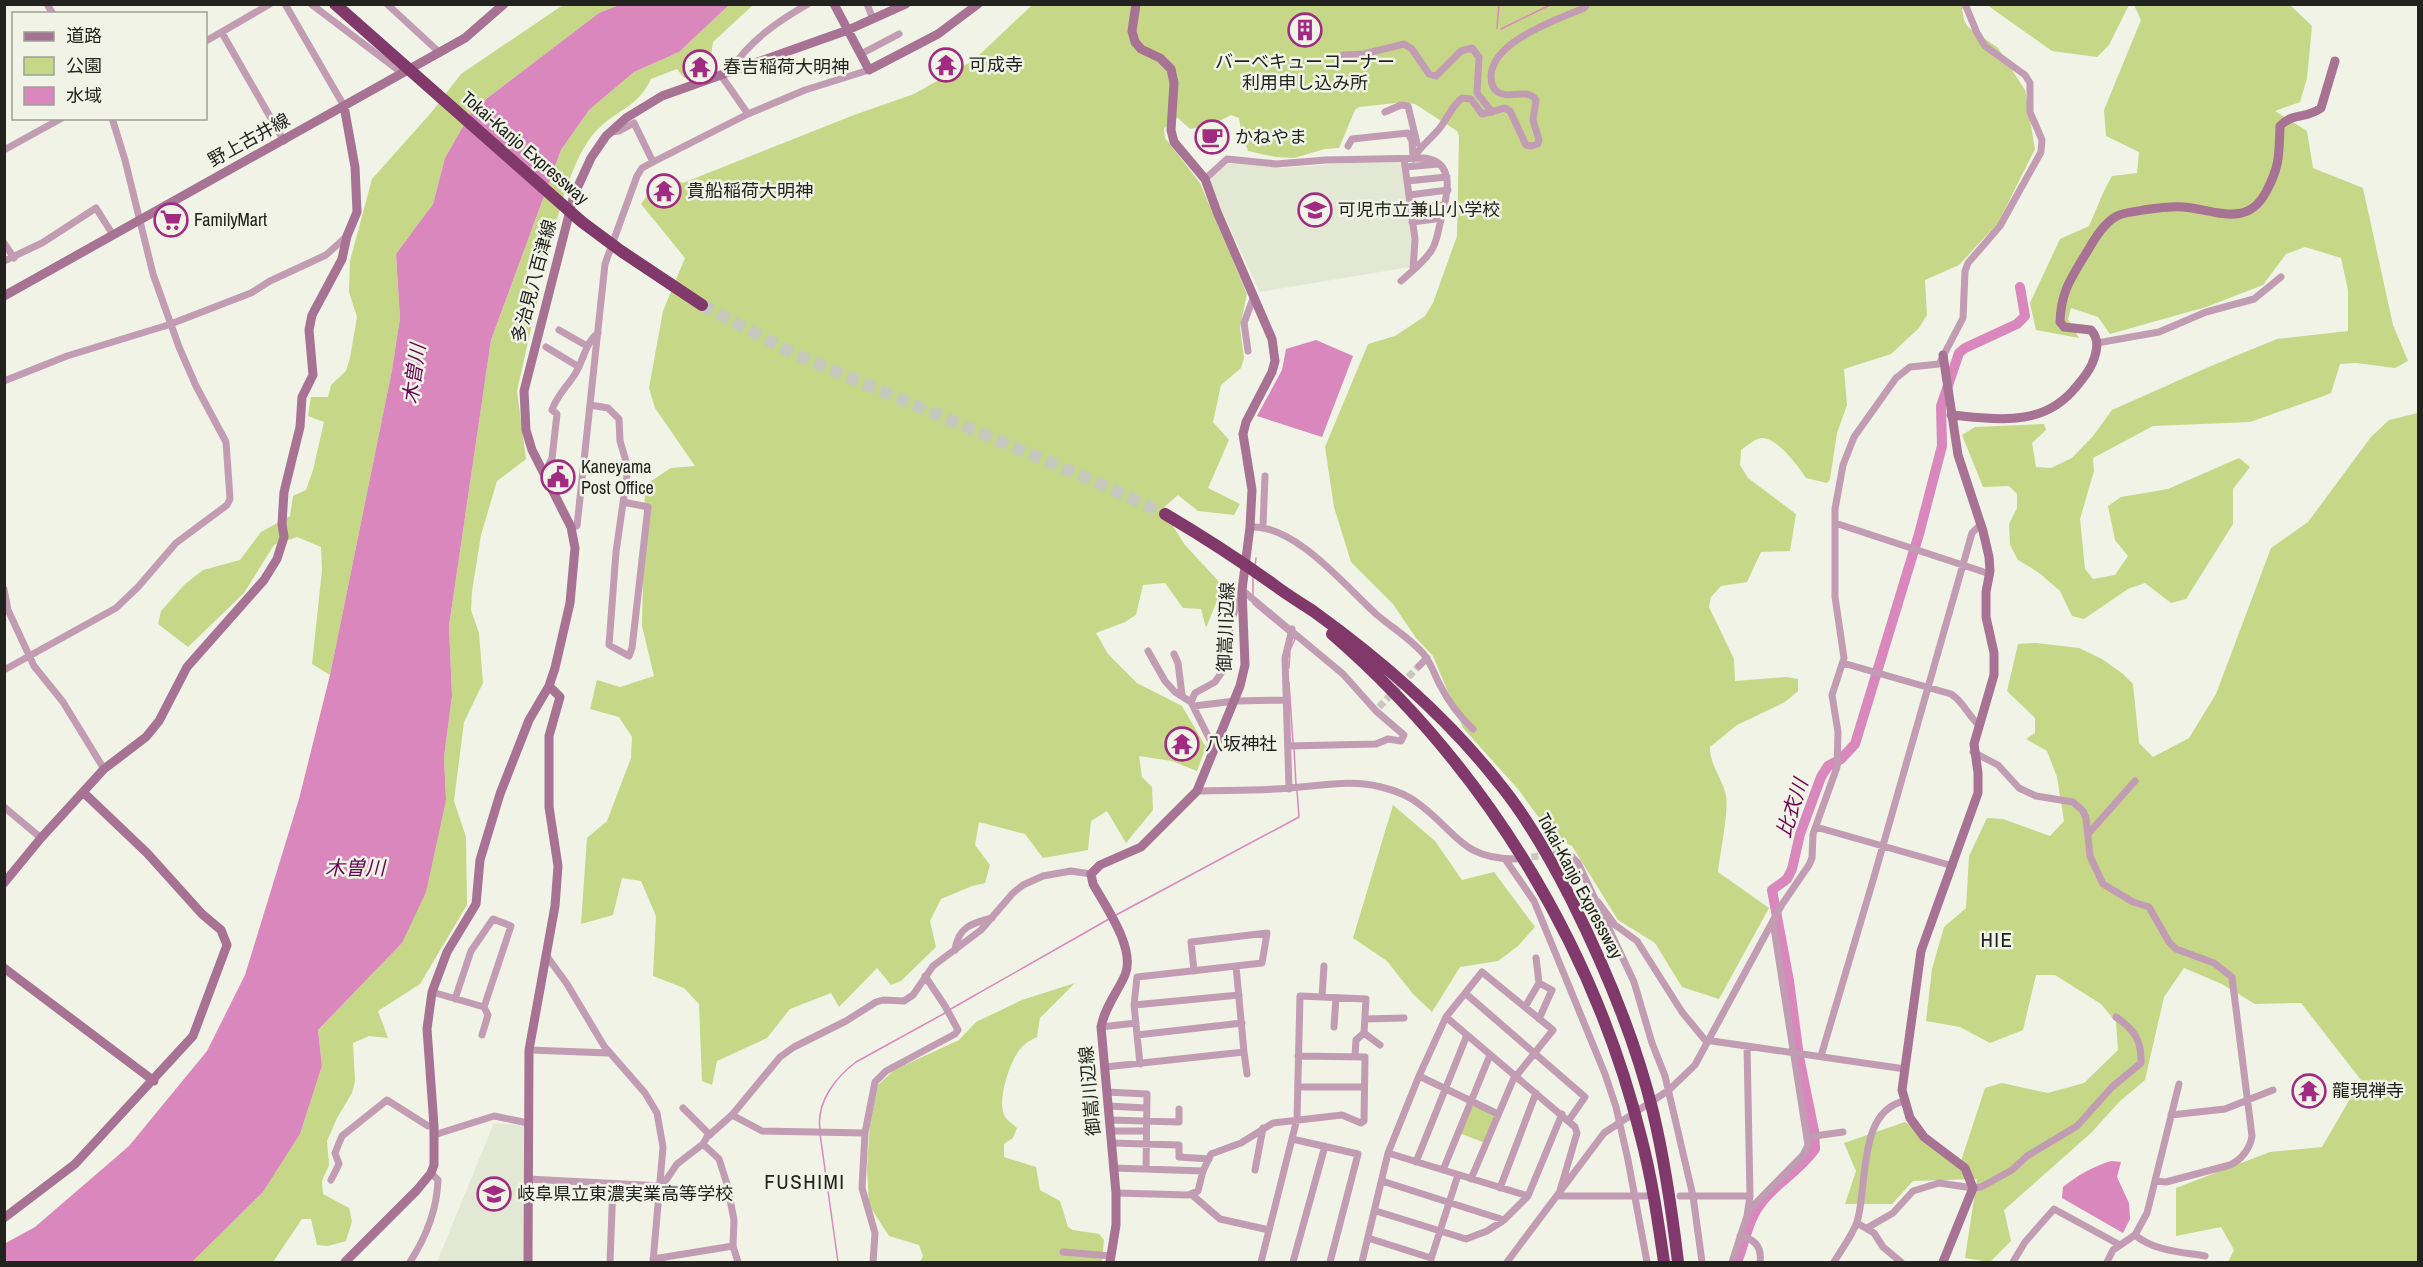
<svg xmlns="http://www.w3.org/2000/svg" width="2423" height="1267" viewBox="0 0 2423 1267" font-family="'Archivo Narrow','Noto Sans JP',sans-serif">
<rect width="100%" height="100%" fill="#f0f3e6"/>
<path fill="#e3e8d4" d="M1237 162 1282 168 1349 163 1403 162 1411 236 1410 267 1260 292 1209 184 1210 178 1226 165Z
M494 1123 525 1126 524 1262H437Z"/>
<path fill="#c6d788" d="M563 5H619L599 13 473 109 445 158 433 204 396 254 400 318 392 370 330 675 312 664 322 570 321 547 297 537 274 545 244 593 188 647 158 624 161 611 185 584 203 570 240 560 261 532 290 516 293 496 306 490 313 470 324 422 308 416 311 397H328L331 385 346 371 350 358 357 317 349 292 350 261 372 179 430 114 461 74Z
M729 5H753L713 42 709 70 684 78 677 69 651 79C638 107 618 109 598 129 572 153 553 228 548 263L531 262 523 282 538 298 517 391 526 459 497 481 481 535 472 591 471 610 479 633 483 683 464 722 454 801 466 837 467 905 420 984 378 1011 388 1038 369 1036 353 1043 355 1081 352 1093 337 1118 327 1141 329 1165 322 1181 323 1194 349 1208 352 1221 346 1241 328 1246 317 1245 311 1219H302L273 1262H192L263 1192 300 1134 322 1066 318 1030 402 943 446 800 444 757 452 696 449 626 491 340 561 150 589 110 634 72 679 52Z
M1032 5H1967L1962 9 1964 20 1968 27 1998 48 2025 90 2035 149 1998 223 1959 265 1925 280 1927 315 1919 328 1891 354 1844 369 1847 405 1837 433 1830 479 1827 483 1806 478C1799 467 1776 436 1761 438 1754 439 1747 446 1741 450L1740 465 1748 478 1796 514 1790 551 1761 552 1747 582 1721 586 1711 597 1709 607 1734 659 1735 681 1786 677 1798 679V691L1785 702 1737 725 1710 747C1709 764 1723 779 1726 796 1729 809 1720 855 1718 872L1769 908 1719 999 1682 987 1655 943 1618 920 1572 846 1553 837 1518 789 1463 728 1433 656 1416 638 1393 604 1351 562 1334 507 1325 447 1368 344 1395 336 1425 316 1433 303 1457 236 1459 136 1457 131 1415 104 1405 102 1359 107 1355 110 1339 148 1325 149 1294 158 1276 157 1248 151 1241 132 1239 118 1231 115 1212 125 1190 129 1178 118H1174L1164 129 1165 138 1200 183 1247 294 1240 327 1244 358 1241 368 1221 385 1213 422 1229 440 1208 488 1240 504 1234 515 1198 511 1178 495 1162 509 1185 545 1223 586 1206 628 1201 609 1183 608 1165 583 1143 585 1136 615 1125 622 1096 633 1108 654 1137 683 1182 706 1206 747 1197 771 1172 761 1139 756 1142 777 1152 787 1153 810 1126 843 1107 811 1091 821 1088 850 1043 858 1025 834 979 822 975 845 990 865 985 883 972 886 941 899 930 921 936 947 901 981 891 985 877 968 839 1007 831 993 790 1009 767 1038 717 1061 712 1085 702 1081 699 1004 684 988 653 976 656 916 641 881 622 878 613 915 581 924 587 838 607 821 631 758 632 737 619 717 590 709 597 680 620 687 654 676 642 626 645 485 671 468 695 466 655 408 649 388 663 311 685 258 641 204 664 173 683 183 854 115 914 94 974 60Z
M1987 5 2129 4V5L2109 45 2097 57 2052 51Z
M2134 5H2290L2312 26 2307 78 2300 102 2275 111 2307 131 2313 168 2363 188 2393 325 2408 361 2395 368 2356 363 2340 364 2331 393 2321 397 2250 422 2153 426 2093 458 2094 471 2080 519 2085 569 2093 579 2115 575 2128 556 2115 540 2108 506 2121 497 2168 489 2239 458 2250 467 2233 489V524L2186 599 2171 603 2145 583 2128 589 2084 619 2072 616 2060 591 2038 572 2018 560 2010 545 2009 524 2017 508V494L2009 486 1983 487 1962 435 1975 427 2044 424 2046 430 2032 443 2036 467 2051 468 2072 458 2093 436 2112 410 2211 366 2277 339 2348 331V290L2341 258 2305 247 2286 254 2263 285 2206 307 2110 334 2098 317 2071 308 2068 319 2079 338 2036 330 2030 303 2060 239 2089 226 2104 191 2112 176 2137 173 2139 152 2106 136 2104 110 2141 20Z
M2418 413V1262H2228L2234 1250 2221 1227 2176 1236V1188L2270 1152 2322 1147 2361 1080 2301 1003 2255 1004 2222 984 2184 968 2164 997 2145 1080 2120 1101 2091 1133 2004 1210 2011 1241 1990 1262 1965 1258 1977 1179 1913 1181 1892 1204H1845L1856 1171 1844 1143 1905 1122 1961 1161 1985 1088 2002 1083 2048 1093 2084 1083 2118 1050 2116 1022 2101 1004 2055 975H2036L2023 1030 1990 1043 1960 1027 1926 1021 1932 969 1944 927 1966 908 1969 856 1987 818 2003 819 2050 836 2064 821 2057 777 2047 751 2026 739 2035 733V718L2007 691 2018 644 2036 643 2079 648 2102 659 2123 674 2133 684 2139 743 2153 757 2189 738 2216 694 2271 548 2308 522 2371 437 2389 420Z
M1393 805 1435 841 1462 880 1494 872 1535 927 1518 946 1498 961 1460 967 1432 1012 1413 994 1387 961 1353 938Z
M1075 983 1040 1018 1037 1037C1028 1041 1021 1046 1016 1055 1008 1069 998 1099 1004 1115 1006 1120 1013 1124 1017 1128L1013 1138 1004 1144V1157L1036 1167 1040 1190 1060 1201 1068 1227 1073 1230 1099 1234 1104 1240 1102 1262H920L923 1256 919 1245 889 1236 869 1205 867 1167 870 1124 878 1085 894 1070 959 1040 976 1022 1022 1000Z
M1472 1102 1496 1115 1485 1143 1459 1133Z"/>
<path fill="#d987bd" d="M619 5H729L679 52 634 72 589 110 561 150 491 340 449 626 452 696 444 757 446 800 426 892 402 943 318 1030 322 1066 300 1134 263 1192 192 1262H5L4 1244 35 1227 129 1146 207 1051 245 975 299 799 330 675 392 370 400 318 396 254 433 204 445 158 473 109 599 13Z
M1316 340 1353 356 1322 437 1257 416 1282 370 1286 349Z
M2111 1161 2121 1162 2117 1177 2129 1203 2130 1219 2123 1233 2062 1198 2063 1187C2078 1175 2092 1167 2111 1161Z"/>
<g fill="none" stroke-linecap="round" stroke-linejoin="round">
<path stroke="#d987bd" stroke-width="1.5" d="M1497 28 1499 4
M1501 29 1552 4
M1255 566 1256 558
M1253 596V577
M1253 604 1288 633
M1289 668 1290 650 1295 639 1292 637
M1289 682 1293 743
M1294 748 1296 785
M1116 915 1299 817 1297 790
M949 1010 1109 919
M820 1129C816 1102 836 1077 856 1062L945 1013
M820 1134 838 1262"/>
<path stroke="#d987bd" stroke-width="10" d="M1737 1262C1745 1243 1748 1219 1762 1202 1778 1181 1799 1172 1815 1149L1814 1131 1799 1057 1789 981 1772 890 1787 879 1792 869 1800 834 1821 777 1828 766 1841 759 1855 744 1919 534 1942 446 1941 406 1959 353 1965 348 2017 324 2025 316 2020 287"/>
<path stroke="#c7c9be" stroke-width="7" stroke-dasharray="7 3.5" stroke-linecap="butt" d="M1379 707 1419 666
M1521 858 1549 855"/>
<path stroke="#c7c9be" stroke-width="12" stroke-dasharray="12 6" stroke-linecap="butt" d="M702 305 792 353 1103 485 1165 514"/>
<path stroke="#c19cb3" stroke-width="7" d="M47 4 53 14
M285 4 344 106
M311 4 402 73
M387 4 440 53
M867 4 873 19
M222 33 284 141
M206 41 270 4
M861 54 899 34
M1343 55 1364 54 1404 44 1412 49 1429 74 1436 76 1461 51 1472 48 1479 57 1477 93 1492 112
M730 71C749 41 778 21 808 4
M720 74 748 114
M1385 112 1401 105 1408 106 1417 143
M611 132 619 131 634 123 653 162
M1348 146 1352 139 1408 133 1412 141 1413 156
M4 150 62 118
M1404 159 1415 239 1413 270
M1413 159C1420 146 1430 140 1439 129 1448 118 1451 107 1462 98L1471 99 1482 114 1505 108 1510 111 1526 145 1531 146 1538 144 1539 140 1533 120 1536 100C1528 87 1509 100 1498 92 1492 89 1491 83 1491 76 1492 41 1557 20 1584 8L1587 4
M1406 167 1438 164
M1205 179 1227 159 1276 164 1326 160 1425 158C1458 163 1446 199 1441 220 1438 230 1437 243 1431 251 1424 262 1411 272 1401 281
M1407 181 1447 177
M1409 195 1448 190
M1411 208 1444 205
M1412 222 1435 219
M4 243 14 258
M4 261 42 243 96 208 113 235
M559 330 587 346
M2097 343 2159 332 2206 312 2254 299 2281 277
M546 347 579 367
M1248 351 1244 323 1254 296
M4 381 67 356 168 325 251 293 270 281 326 255 347 236
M590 405 608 408 619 419 620 441 628 468 616 552 609 645 629 656 632 648 648 507 623 502
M544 475 552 458 557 414 552 410C557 395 567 387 575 374 584 360 585 343 598 333
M1835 523 1990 574
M1263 526 1265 476
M571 527 577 526 605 264 637 176 642 168 653 162 748 114 805 90 869 70
M1250 527C1295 524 1346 587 1376 614 1392 628 1413 640 1425 656 1432 665 1435 676 1440 685 1449 703 1459 716 1473 729
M4 589 8 610 34 666 63 702 104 769
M1148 651 1165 681 1175 692 1191 702
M1174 654 1178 663 1182 695
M1843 663 1951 694C1964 702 1968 716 1979 725
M1419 666 1427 658
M4 670 116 608 138 587 176 543 227 505 230 499 226 442 196 386 179 347 153 274 125 160 112 118
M1194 706 1235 701 1285 700
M1215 750 1191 702 1195 693 1215 682 1224 669 1231 622 1242 590 1343 674 1376 711 1404 735 1401 741 1388 739 1376 744 1288 746
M1973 752 1998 765 2019 788 2036 796 2073 802 2083 811 2086 818 2090 856 2103 884 2133 902 2149 907 2169 942 2176 949 2214 963 2232 977 2252 1136C2250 1149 2241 1160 2230 1165L2166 1182 2155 1181
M1289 789 1285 658 1292 629
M1197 791C1228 790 1259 791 1290 788 1321 786 1351 779 1381 787 1394 790 1409 796 1419 804 1457 832 1461 859 1516 859
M4 807 41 838
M1816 827 1953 866
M2088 834 2135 781
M1556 854 1571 856 1578 863 1634 982 1652 1043 1665 1076 1693 1196 1702 1262
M1505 859 1534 901 1605 1074 1616 1107 1628 1160 1647 1262
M1598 902 1615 925 1637 941 1682 1012 1705 1040 1905 1069
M955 950C958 927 972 923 992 918
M546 955 567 984 604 1046 645 1093 657 1113 663 1147 653 1262
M1536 958 1539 983 1552 990 1539 1019
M1194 971 1191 942 1267 933 1262 963 1236 966
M432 992 484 1007 488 1015 482 1035
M1465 993 1585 1097 1569 1120
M1322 997 1324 966
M455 999 471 951 493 919 511 926 484 1007
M1134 1005 1239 995
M1525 1007 1539 983
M1446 1017 1575 1127 1577 1133 1559 1194
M1365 1019 1404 1018
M1101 1027 1136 1023
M1334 1027 1336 998
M1364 1033 1380 1045
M1137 1035 1242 1023
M529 1050 609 1053
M1244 1052 1247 1074
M1821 1056 1874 877 1972 533 1981 524
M1105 1067 1244 1052 1236 966 1137 977 1134 1005 1140 1064
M1419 1076 1498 1114
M1298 1087H1364
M1107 1092 1147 1094 1146 1169
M1108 1106 1146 1108
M683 1108 710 1135
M732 1115 762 1131 865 1133
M2171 1115 2225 1109 2273 1090
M1110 1120 1179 1122V1109
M1110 1131H1146
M434 1135 494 1116 528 1123
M1807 1137 1843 1132
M1292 1139 1358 1154 1330 1262
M1112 1143 1179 1145V1157L1209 1159
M703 1144 719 1159 727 1184 734 1220 733 1246 738 1262
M1388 1153 1528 1196
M1416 1162 1467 1035
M1114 1168 1203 1171
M1255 1170 1263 1128
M1443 1170 1490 1055
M528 1179 662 1186 677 1164 703 1144 707 1137 732 1115 780 1057 794 1047 846 1021 876 1002 883 1000 904 1001 913 995 933 966 981 930 1013 893 1023 885 1043 876 1071 871 1091 874
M331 1180 339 1164 335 1153 342 1136 387 1100 428 1126H434
M1382 1181 1504 1220
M1500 1188 1536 1093
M1116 1193 1188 1195 1198 1191 1203 1171 1211 1154 1241 1143 1273 1123 1342 1115 1361 1123 1364 1121 1365 1057 1298 1056
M1191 1194 1220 1219 1269 1230
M1559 1196H1646
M1680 1196H1750
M1376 1211 1466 1239 1487 1231 1504 1220 1528 1196 1562 1114
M1748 1211 1803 1155 1808 1145 1773 922
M1857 1223 1874 1233 1883 1247 1901 1262
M1867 1228 1893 1213 1913 1191 1939 1183 1973 1188 1981 1187 2012 1170 2027 1156 2077 1126 2112 1087 2141 1063C2142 1041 2134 1029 2116 1017
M2135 1235C2154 1251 2181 1252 2205 1256
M1740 1236C1755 1239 1762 1247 1760 1262
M1368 1238 1431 1258
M1063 1252 1111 1256
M653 1259 733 1246
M410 1262C426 1237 437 1211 438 1180L431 1173
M610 1262 613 1184
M873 1262 875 1233 862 1188 865 1133 875 1082 886 1071 955 1034 958 1030 945 1006 925 976
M1261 1262 1297 1119 1300 996 1366 999 1364 1033 1356 1040 1355 1056
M1293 1262 1325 1146
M1362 1262 1388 1153 1419 1076 1446 1017 1482 972 1553 1030 1513 1080 1471 1179
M1430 1262 1458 1175
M1507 1262 1604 1133 1669 1090 1695 1065 1781 906 1809 865 1812 858 1813 834 1837 767 1838 732 1832 695 1844 658 1835 597V509L1843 465 1854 437 1896 378 1910 367 1939 364 1963 318 1965 271 1968 263 2000 226 2041 152 2042 140 2030 112V83L2025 75 1985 46 1977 33 1965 4
M1732 1262 1747 1216 1750 1196 1747 1046
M1834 1262C1841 1250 1852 1236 1857 1222 1868 1187 1857 1110 1905 1101
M2013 1262 2025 1242 2054 1209 2120 1245
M2107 1262 2113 1250 2135 1235 2147 1213 2179 1084"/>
<path stroke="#a77294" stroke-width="9" d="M834 4 869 70 938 34 978 4
M4 296 465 38 504 4
M1951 415C1997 419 2043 428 2076 387 2082 380 2088 373 2092 364 2097 352 2100 340 2091 330L2064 327 2060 322C2061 292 2070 280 2085 255 2093 242 2103 223 2117 216 2125 212 2135 212 2143 210 2157 208 2170 206 2184 207 2216 210 2247 228 2266 192 2280 166 2279 155 2280 126 2293 112 2307 119 2321 108L2335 61
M4 883 41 838 104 769 146 737 159 721 187 667 264 580 277 559 284 537 282 524 284 492 300 427 302 397 313 375 309 330 312 315 342 259 347 236 357 212 355 167 344 106
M4 968 154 1081
M4 1218 75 1164 193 1036 227 945 221 930 202 914 147 853 83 792
M345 1262 417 1190 431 1173 434 1165V1126L427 1029 432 992 447 952 476 904 480 860 500 794 529 720 549 686 555 668 570 603 575 548 571 527 532 450 526 430 524 391 574 195 591 158 606 136 626 118 662 96 848 30 906 4
M528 1262 529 1050 555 906 558 866 549 807V736L560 697 549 686
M1110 1262 1116 1225V1193L1101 1027C1105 1007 1117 993 1125 975 1136 949 1106 907 1093 884L1091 874 1100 865 1141 847 1197 791 1240 686 1245 665 1242 590 1250 527 1252 490 1243 434 1246 422 1272 372 1275 361 1272 339 1217 212 1205 179 1174 142 1171 130 1174 83 1171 69 1160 58 1141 49 1135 42 1132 31 1136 4
M1943 1262 1973 1188 1965 1168 1924 1137 1910 1118 1902 1090 1921 951 1978 793V773L1974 744 1994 675V653L1986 617V592L1990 571 1989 557 1983 531 1958 455 1943 355"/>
<path stroke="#81386b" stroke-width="12" d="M335 4 582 222 621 251 702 305
M1165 514C1204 537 1241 561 1277 587 1289 596 1301 603 1313 611 1381 660 1446 716 1498 782 1527 817 1550 858 1571 899 1605 967 1635 1038 1653 1112 1665 1162 1672 1212 1678 1262
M1332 634C1483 765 1593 943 1641 1137 1652 1179 1658 1221 1664 1262"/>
</g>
<defs>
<symbol id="building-ring" viewBox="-11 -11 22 22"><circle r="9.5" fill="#f0f3e6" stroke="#a22b82" stroke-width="1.5"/><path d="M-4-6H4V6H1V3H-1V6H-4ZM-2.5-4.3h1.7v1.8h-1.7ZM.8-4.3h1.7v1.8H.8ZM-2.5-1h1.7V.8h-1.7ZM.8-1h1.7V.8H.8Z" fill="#a22b82"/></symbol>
<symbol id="temple-ring" viewBox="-11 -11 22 22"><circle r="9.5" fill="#f0f3e6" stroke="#a22b82" stroke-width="1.5"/><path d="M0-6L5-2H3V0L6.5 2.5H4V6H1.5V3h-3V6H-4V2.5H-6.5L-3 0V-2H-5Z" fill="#a22b82"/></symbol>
<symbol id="cafe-ring" viewBox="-11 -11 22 22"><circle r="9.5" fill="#f0f3e6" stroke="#a22b82" stroke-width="1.5"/><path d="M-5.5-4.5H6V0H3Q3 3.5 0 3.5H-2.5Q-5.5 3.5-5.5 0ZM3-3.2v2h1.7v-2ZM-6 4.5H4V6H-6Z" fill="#a22b82"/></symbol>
<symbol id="school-ring" viewBox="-11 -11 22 22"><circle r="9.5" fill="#f0f3e6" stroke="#a22b82" stroke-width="1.5"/><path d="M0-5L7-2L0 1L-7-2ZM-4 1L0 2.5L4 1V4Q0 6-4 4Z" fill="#a22b82"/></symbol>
<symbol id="supermarket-ring" viewBox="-11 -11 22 22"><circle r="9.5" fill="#f0f3e6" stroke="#a22b82" stroke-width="1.5"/><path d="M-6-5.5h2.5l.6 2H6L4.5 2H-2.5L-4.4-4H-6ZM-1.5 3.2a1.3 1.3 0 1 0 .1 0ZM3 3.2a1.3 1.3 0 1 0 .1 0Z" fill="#a22b82"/></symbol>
<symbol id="civic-ring" viewBox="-11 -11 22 22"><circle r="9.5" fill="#f0f3e6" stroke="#a22b82" stroke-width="1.5"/><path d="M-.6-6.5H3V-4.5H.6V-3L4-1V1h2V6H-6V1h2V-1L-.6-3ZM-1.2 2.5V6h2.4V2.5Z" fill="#a22b82"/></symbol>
</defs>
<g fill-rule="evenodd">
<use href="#building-ring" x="1286" y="11" width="38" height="38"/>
<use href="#temple-ring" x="927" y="46" width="38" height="38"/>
<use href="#temple-ring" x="681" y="48" width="38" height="38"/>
<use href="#cafe-ring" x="1193" y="118" width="38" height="38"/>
<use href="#temple-ring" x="645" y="172" width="38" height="38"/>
<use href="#school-ring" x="1296" y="191" width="38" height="38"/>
<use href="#supermarket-ring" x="152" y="201" width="38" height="38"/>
<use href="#civic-ring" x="539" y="458" width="38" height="38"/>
<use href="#temple-ring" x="1163" y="725" width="38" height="38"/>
<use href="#temple-ring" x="2290" y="1072" width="38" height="38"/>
<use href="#school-ring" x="475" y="1175" width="38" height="38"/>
</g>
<g text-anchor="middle" stroke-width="5" stroke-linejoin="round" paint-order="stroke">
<g font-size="18" fill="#22231e" stroke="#f0f3e6" text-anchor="start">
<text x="1305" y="68" text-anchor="middle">バーベキューコーナー<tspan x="1305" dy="21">利用申し込み所</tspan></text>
<text x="969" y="71">可成寺</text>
<text x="723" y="73">春吉稲荷大明神</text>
<text x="1235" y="143">かねやま</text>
<text x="687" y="197">貴船稲荷大明神</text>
<text x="1338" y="216">可児市立兼山小学校</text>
<text x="194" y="226">FamilyMart</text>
<text x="581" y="473">Kaneyama<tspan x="581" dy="21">Post Office</tspan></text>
<text x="1205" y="750">八坂神社</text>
<text x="2332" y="1097">龍現禅寺</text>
<text x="517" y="1200">岐阜県立東濃実業高等学校</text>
</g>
<g font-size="18" fill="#22231e" stroke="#f0f3e6">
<text transform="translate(249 140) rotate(-29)" y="6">野上古井線</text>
<text transform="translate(525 148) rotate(41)" y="6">Tokai-Kanjo Expressway</text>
<text transform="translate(534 281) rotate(-75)" y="6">多治見八百津線</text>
<text transform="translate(1226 627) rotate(-88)" y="6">御嵩川辺線</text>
<text transform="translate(1580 886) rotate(62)" y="6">Tokai-Kanjo Expressway</text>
<text transform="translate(1090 1091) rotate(-95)" y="6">御嵩川辺線</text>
</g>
<g font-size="20" font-style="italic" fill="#6b0654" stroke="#f0f3e6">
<text transform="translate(414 374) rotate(-82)" y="7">木曽川</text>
<text transform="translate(1792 808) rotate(-72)" y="7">比衣川</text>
<text x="355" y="875">木曽川</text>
</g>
<g font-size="21" letter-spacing="1.5" fill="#22231e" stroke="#f0f3e6">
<text x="1997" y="947">HIE</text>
<text x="805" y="1189">FUSHIMI</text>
</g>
</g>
<rect width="2423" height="1267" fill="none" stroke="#22231e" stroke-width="12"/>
<rect x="12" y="12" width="195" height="108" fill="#f0f3e6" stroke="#9ea096" stroke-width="1.5"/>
<rect x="24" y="32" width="30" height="9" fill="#a77294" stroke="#9ea096" stroke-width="1.5"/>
<text x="66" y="42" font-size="18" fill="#22231e">道路</text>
<rect x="24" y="57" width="30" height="18" fill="#c6d788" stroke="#9ea096" stroke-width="1.5"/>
<text x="66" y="72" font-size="18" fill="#22231e">公園</text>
<rect x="24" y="87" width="30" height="18" fill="#d987bd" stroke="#9ea096" stroke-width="1.5"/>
<text x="66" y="102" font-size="18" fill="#22231e">水域</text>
</svg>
